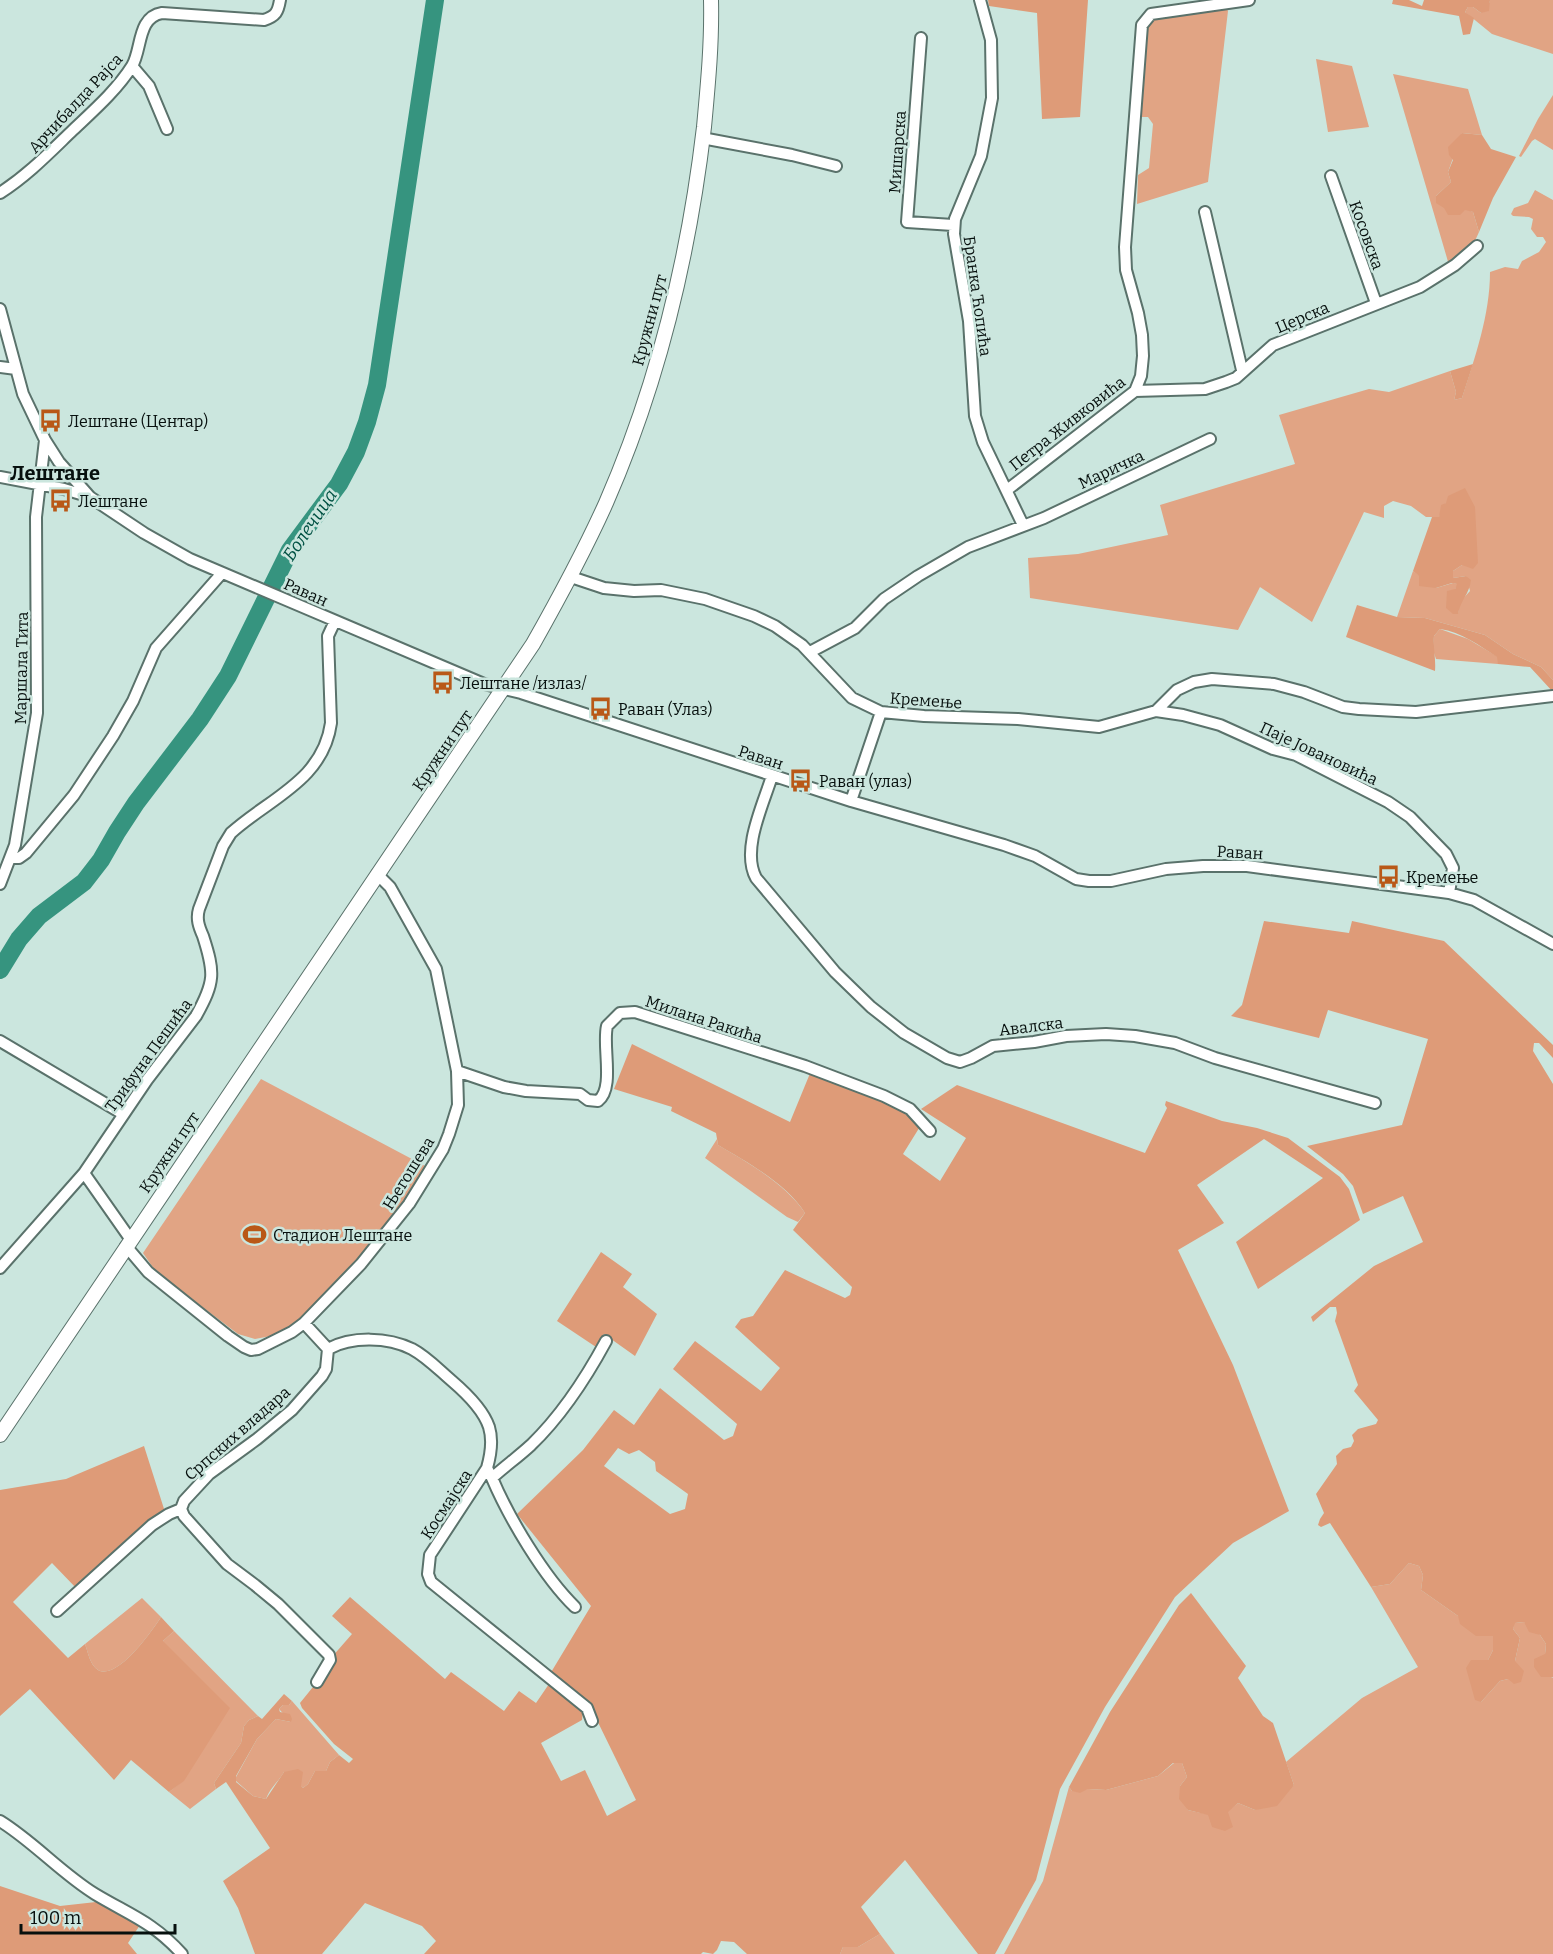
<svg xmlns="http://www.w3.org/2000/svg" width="1553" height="1954" viewBox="0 0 1553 1954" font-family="Bitter,serif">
<rect width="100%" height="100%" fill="#cbe6de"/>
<path fill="#e1a484" d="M1490 0H1553V54L1492 34 1465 12 1468 7H1473L1481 13 1490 2Z
M1225 6 1228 11 1208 182 1137 204 1138 175 1149 168 1153 124 1148 117H1140L1142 30 1159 16Z
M1316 59 1352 66 1369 127 1328 132Z
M1393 74 1468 89 1482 135 1462 133 1448 172 1451 182 1436 196 1473 212 1479 232 1474 243 1449 265Z
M1553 95V150L1535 139 1532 141 1521 157 1519 156 1538 119Z
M1535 190 1553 200V680L1541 667 1513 654 1485 635 1425 618 1397 617 1413 571 1436 588 1453 583 1458 584 1455 589 1458 613 1460 602 1470 591 1466 576 1453 578V571L1462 565 1446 503 1439 517H1426L1411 506 1393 501 1384 506V518L1364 512 1312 622 1260 587 1238 630 1030 598 1028 558 1078 554 1168 535 1160 505 1295 464 1279 415 1369 389 1389 392 1450 371 1456 392 1454 400 1462 398C1475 357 1490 315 1490 272L1505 267 1518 269 1522 261 1539 252 1546 242 1543 237H1537L1531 229 1533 219 1529 217 1513 216 1511 214 1514 208 1528 203Z
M1440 629 1468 639 1498 657V664L1436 659 1433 650 1434 636Z
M261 1079 427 1167 383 1232 307 1314 276 1335 255 1339 238 1334 156 1272 143 1253Z
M717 1139 718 1145C747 1162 786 1184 805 1213L798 1222 787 1217 705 1158Z
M1409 1563 1419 1566 1423 1575 1421 1590 1458 1616 1493 1636V1650L1488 1660 1481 1702 1500 1681 1508 1679 1515 1661 1520 1638 1513 1629 1514 1623 1524 1622 1540 1635 1546 1644 1545 1654 1552 1678 1553 1677V1954H1004L1043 1881 1069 1787 1072 1791 1088 1789 1106 1790 1158 1776 1174 1763H1182L1187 1777 1180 1786 1188 1810C1208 1815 1222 1817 1238 1803L1255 1810 1294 1785 1286 1762 1362 1698 1418 1667 1371 1587 1390 1584Z
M142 1598 161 1617C152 1631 117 1681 98 1670 90 1665 88 1652 85 1644Z
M174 1631 258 1716 249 1720 244 1726 241 1743 214 1783 216 1789 190 1809 169 1792 184 1780 163 1641Z
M292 1701 339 1755 330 1762 326 1771H315L308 1784 303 1788 284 1772C279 1781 270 1788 266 1799L253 1796 236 1781V1777L257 1739 276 1719 291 1722 279 1709 283 1705H289Z
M880 1934 895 1954H840L843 1947H858Z"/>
<path fill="#de9b78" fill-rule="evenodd" d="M988 0H1088L1080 117 1042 119 1037 13 989 6Z
M1393 0H1409L1422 6 1424 0H1490L1489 11 1481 13 1473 7H1468L1465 12 1474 18 1470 34 1463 35 1459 16 1392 4Z
M1462 133 1482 135 1491 149 1516 157 1493 198 1479 232 1473 212 1465 210 1460 215H1448L1444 208 1436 203V196L1451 182 1448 172 1453 160 1449 155 1448 147Z
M1473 364 1462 398 1454 400 1456 392 1450 371Z
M1465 488 1475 507 1478 563 1473 569 1462 565 1453 571V578L1466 576 1471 580C1469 595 1461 599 1458 614H1453L1446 608 1447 591 1455 589 1457 584 1452 583 1436 588 1419 586V576L1413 571 1432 517H1439L1441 505 1446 503 1448 496Z
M1357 605 1397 617 1425 618 1485 635 1513 654 1541 667 1553 680V692L1530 667 1498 664 1497 657C1480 646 1461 632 1440 629L1434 636C1433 648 1436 659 1435 671L1346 637Z
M1264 921 1349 933 1352 921 1444 941 1553 1045V1058L1539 1043H1534L1533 1051 1553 1084V1677H1541L1534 1667V1659L1545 1654 1546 1644 1540 1635 1529 1632 1524 1622 1515 1623 1513 1629 1520 1638 1515 1661 1524 1671 1521 1682 1514 1684 1508 1679 1500 1681 1481 1702 1475 1700 1466 1668 1471 1660H1488L1493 1650V1636H1476L1460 1624 1458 1616 1421 1590 1423 1575 1419 1566 1409 1563 1390 1584 1371 1587 1330 1523 1321 1527 1318 1525 1320 1519 1324 1513 1316 1494 1337 1464 1336 1456 1343 1449 1351 1447 1354 1441 1352 1435 1358 1429 1376 1424 1378 1420 1354 1391 1358 1385 1335 1321 1337 1313 1336 1307H1330L1313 1322 1311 1317 1374 1266 1423 1242 1403 1196 1363 1214 1353 1186 1343 1174 1307 1146 1402 1125 1428 1039 1328 1010 1319 1038 1231 1016 1242 1005Z
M632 1044 790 1122 811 1071 901 1107 921 1125 903 1154 940 1181 966 1138 921 1109 957 1085 1145 1153 1167 1108 1165 1105 1166 1101 1222 1121 1257 1128 1288 1138 1340 1177 1349 1189 1360 1220 1258 1289 1236 1242 1323 1178 1264 1139 1197 1185 1224 1223 1178 1250 1233 1365 1289 1511 1233 1543 1175 1597 1105 1707 1060 1789 1036 1880 995 1954H978L905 1860 861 1907 880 1934 858 1947H843L840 1954H747L734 1942 721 1941 717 1950 713 1954 703 1952 701 1954H424L436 1941 422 1926 365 1903 322 1954H255L238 1908 223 1881 270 1848 226 1782 216 1789 214 1783 241 1743 244 1726 249 1720 258 1716 262 1719 284 1694 292 1701 289 1705H283L279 1709 280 1712 290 1714 292 1719 291 1722 276 1719 257 1739 236 1776V1782L253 1796 266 1799 284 1772 298 1769 303 1772 301 1786 303 1788 308 1784 315 1771H326L330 1762 339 1755 349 1763 353 1759 334 1744 302 1708 300 1703 317 1682 331 1658 352 1634 332 1616 350 1597 445 1679 451 1672 504 1711 519 1691 536 1703 549 1684 583 1711 582 1720 541 1743 561 1781 585 1770 607 1816 636 1800 590 1706 550 1674 591 1606 517 1514 583 1450 614 1410 634 1425 660 1388 724 1440 733 1436 737 1424 673 1369 695 1341 761 1391 780 1368 735 1327 741 1319 753 1316 785 1270 845 1298 850 1295 852 1287 793 1230 805 1213C787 1184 747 1162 718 1145L716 1133 671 1111 672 1107 614 1089ZM618 1448 629 1454 639 1450 655 1462 656 1471 688 1494 685 1509 670 1514 604 1466Z
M601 1252 632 1274 623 1287 657 1314 635 1356 604 1334 596 1347 557 1321Z
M144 1446 165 1512 77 1589 52 1563 13 1602 68 1658 85 1644C88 1652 90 1665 98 1670 117 1681 152 1631 161 1617L174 1631 163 1641 230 1708 184 1781 169 1792 131 1760 114 1780 30 1689 0 1716V1490L66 1479Z
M1191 1593 1246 1666 1238 1678 1263 1716 1273 1723 1294 1785 1277 1806 1255 1810 1238 1803 1228 1812 1233 1827 1225 1831 1212 1827 1208 1815 1188 1810 1179 1799 1180 1786 1187 1777 1182 1763H1173L1158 1776 1106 1790 1088 1789 1080 1793 1072 1791 1069 1787 1110 1712 1179 1605Z
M0 1886 60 1906 105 1901 142 1922 128 1943 137 1954H0Z"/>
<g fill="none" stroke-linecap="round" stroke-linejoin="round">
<path stroke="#36947f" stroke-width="18" d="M0 970 19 939 39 916 84 882 101 860 117 832 136 803 200 719 228 676 290 550 339 484 356 452 367 422 377 385 435 0"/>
<defs>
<path id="minor" d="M980 0 991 40 992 98 981 156 955 219 954 234 969 321 975 416 983 442 1023 525
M921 38 907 222 953 225
M132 66 149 86 167 129
M702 138 792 155 836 166
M1331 176 1376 303
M0 193C28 175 49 153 73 130 93 111 117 90 132 66 142 50 137 17 162 13L264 20C276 16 278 12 280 0
M1205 212 1242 370
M0 309 23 394 45 440 59 462 90 497 144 533 190 559 484 684 521 693 851 801 1004 845 1035 856 1076 879 1089 881H1111L1166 869 1203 866H1247L1449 893 1474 900 1553 944
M0 367 16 369
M1135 391 1205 389 1226 382 1236 378 1273 345 1420 287 1455 265 1477 246
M0 477 64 489 87 496
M1007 490 1135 391 1141 376 1143 356 1142 335 1138 313 1126 270 1125 247 1142 25 1151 14 1249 0
M571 577 604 588 634 591 661 590 705 599 754 616 775 626 802 645 852 698 881 712 924 716 1018 719 1099 727 1156 711 1177 690 1194 682 1212 679 1274 684 1304 692 1343 707 1359 709 1416 712 1553 696
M810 652 855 628 884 599 918 576 968 547 1044 518 1210 439
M1156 711 1183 715 1220 725 1273 749 1296 755 1388 802 1410 817 1446 854 1453 868 1449 893
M772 776C763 805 741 850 756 878L835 972 871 1007 904 1033 947 1058 960 1062 971 1058 993 1046 1034 1042 1066 1036 1106 1034 1135 1036 1175 1043 1215 1058 1375 1103
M851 801 881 712
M11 858H19L26 853 74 795 113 736 133 701 156 648 222 573
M0 884 15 845 37 713 36 517 45 440
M0 1041 123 1114
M457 1071 504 1087 526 1091 580 1094 588 1100 598 1101C615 1088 602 1046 607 1026L620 1013 635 1012 805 1066 884 1096 910 1109 930 1131
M84 1173 131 1240
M126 1246 148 1272 228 1336 244 1347 251 1350 258 1349 292 1332 304 1323 361 1264 409 1204 443 1149 449 1134 458 1105 457 1071 436 969 390 887 377 874
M0 1268 84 1173 147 1080 196 1016C215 982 215 973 203 936 199 927 196 919 199 909L223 846 231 833C268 799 323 781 331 723L328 636 335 621
M304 1323 328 1349 326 1369 322 1376 292 1410 257 1439 209 1474 184 1501 181 1509 184 1516 227 1564 255 1585 278 1604 329 1655 330 1660 317 1682
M328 1349C352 1336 388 1337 412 1349 427 1357 439 1370 452 1381 466 1393 483 1409 489 1427 493 1440 491 1454 487 1468L430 1555 428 1574 431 1582 587 1708 592 1721
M487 1468 492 1478C504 1467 518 1457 531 1445 561 1416 586 1378 606 1341
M492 1478C509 1518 544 1577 575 1607
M57 1611 152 1525 169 1514 181 1509
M0 1821C34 1842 61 1873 95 1894 130 1915 153 1922 182 1954"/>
<path id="major" d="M0 1435 533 644C559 598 584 552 606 503 658 384 689 255 704 127 708 84 712 43 711 0"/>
</defs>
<use href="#minor" stroke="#5a726b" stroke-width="14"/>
<use href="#major" stroke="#5a726b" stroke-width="16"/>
<use href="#minor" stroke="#fff" stroke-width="10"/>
<use href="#major" stroke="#fff" stroke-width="14"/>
</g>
<defs>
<symbol id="bus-bare" viewBox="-9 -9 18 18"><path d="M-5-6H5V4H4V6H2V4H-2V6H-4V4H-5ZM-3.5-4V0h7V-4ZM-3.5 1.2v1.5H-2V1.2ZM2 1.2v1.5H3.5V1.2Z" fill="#b95817" stroke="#cbe6de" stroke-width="2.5" paint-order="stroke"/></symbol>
<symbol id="stadium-bare" viewBox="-9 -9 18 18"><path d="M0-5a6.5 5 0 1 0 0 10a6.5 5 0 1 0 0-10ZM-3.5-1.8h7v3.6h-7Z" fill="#b95817" stroke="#cbe6de" stroke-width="2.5" paint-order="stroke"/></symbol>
</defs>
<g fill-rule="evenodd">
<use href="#bus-bare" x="34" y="404" width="33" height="33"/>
<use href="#bus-bare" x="44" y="484" width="33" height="33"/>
<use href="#bus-bare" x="426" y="666" width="33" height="33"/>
<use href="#bus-bare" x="584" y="692" width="33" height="33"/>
<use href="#bus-bare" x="784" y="764" width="33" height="33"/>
<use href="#bus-bare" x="1372" y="860" width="33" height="33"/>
<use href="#stadium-bare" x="238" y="1218" width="33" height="33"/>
</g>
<g text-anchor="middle" stroke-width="5" stroke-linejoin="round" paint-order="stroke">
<g font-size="16" fill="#07100e" stroke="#cbe6de">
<text transform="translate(75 103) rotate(-47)" y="6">Арчибалда Рајса</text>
<text transform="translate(897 152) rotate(-86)" y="6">Мишарска</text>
<text transform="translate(1367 235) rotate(70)" y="6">Косовска</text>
<text transform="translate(978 296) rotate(82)" y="6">Бранка Ћопића</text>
<text transform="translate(1302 317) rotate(-23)" y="6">Церска</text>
<text transform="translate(649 320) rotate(-75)" y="6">Кружни пут</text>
<text transform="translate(1067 423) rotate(-38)" y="6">Петра Живковића</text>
<text transform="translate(1111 469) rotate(-25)" y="6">Маричка</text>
<text transform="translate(306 592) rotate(24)" y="6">Раван</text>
<text transform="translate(21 668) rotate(-89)" y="6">Маршала Тита</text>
<text transform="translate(926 700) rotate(4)" y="6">Кремење</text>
<text transform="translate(442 750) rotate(-56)" y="6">Кружни пут</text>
<text transform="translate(1319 753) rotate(25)" y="6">Паје Јовановића</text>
<text transform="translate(761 757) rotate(18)" y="6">Раван</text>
<text transform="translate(1240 852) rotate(3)" y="6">Раван</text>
<text transform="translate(704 1019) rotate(18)" y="6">Милана Ракића</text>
<text transform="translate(1031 1026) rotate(-7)" y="6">Авалска</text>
<text transform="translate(148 1055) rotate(-54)" y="6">Трифуна Пешића</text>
<text transform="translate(169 1152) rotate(-56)" y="6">Кружни пут</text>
<text transform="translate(408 1173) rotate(-58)" y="6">Његошева</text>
<text transform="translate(237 1433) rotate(-41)" y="6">Српских владара</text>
<text transform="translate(446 1504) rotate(-57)" y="6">Космајска</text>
</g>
<g font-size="16" fill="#07100e" stroke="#cbe6de" text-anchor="start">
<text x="68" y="427">Лештане (Центар)</text>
<text x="78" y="507">Лештане</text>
<text x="460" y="689">Лештане /излаз/</text>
<text x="618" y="715">Раван (Улаз)</text>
<text x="819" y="787">Раван (улаз)</text>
<text x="1406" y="883">Кремење</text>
<text x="273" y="1241">Стадион Лештане</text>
</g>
<g font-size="18" font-style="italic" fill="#005143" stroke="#cbe6de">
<text transform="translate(310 525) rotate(-56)" y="6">Болечица</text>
</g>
<g font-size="20" font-weight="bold" fill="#07100e" stroke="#cbe6de">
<text x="55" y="480">Лештане</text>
</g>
</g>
<path d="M21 1924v9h154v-9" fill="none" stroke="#07100e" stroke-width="3"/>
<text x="30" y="1924" font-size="18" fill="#07100e" stroke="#cbe6de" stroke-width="4.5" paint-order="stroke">100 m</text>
</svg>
